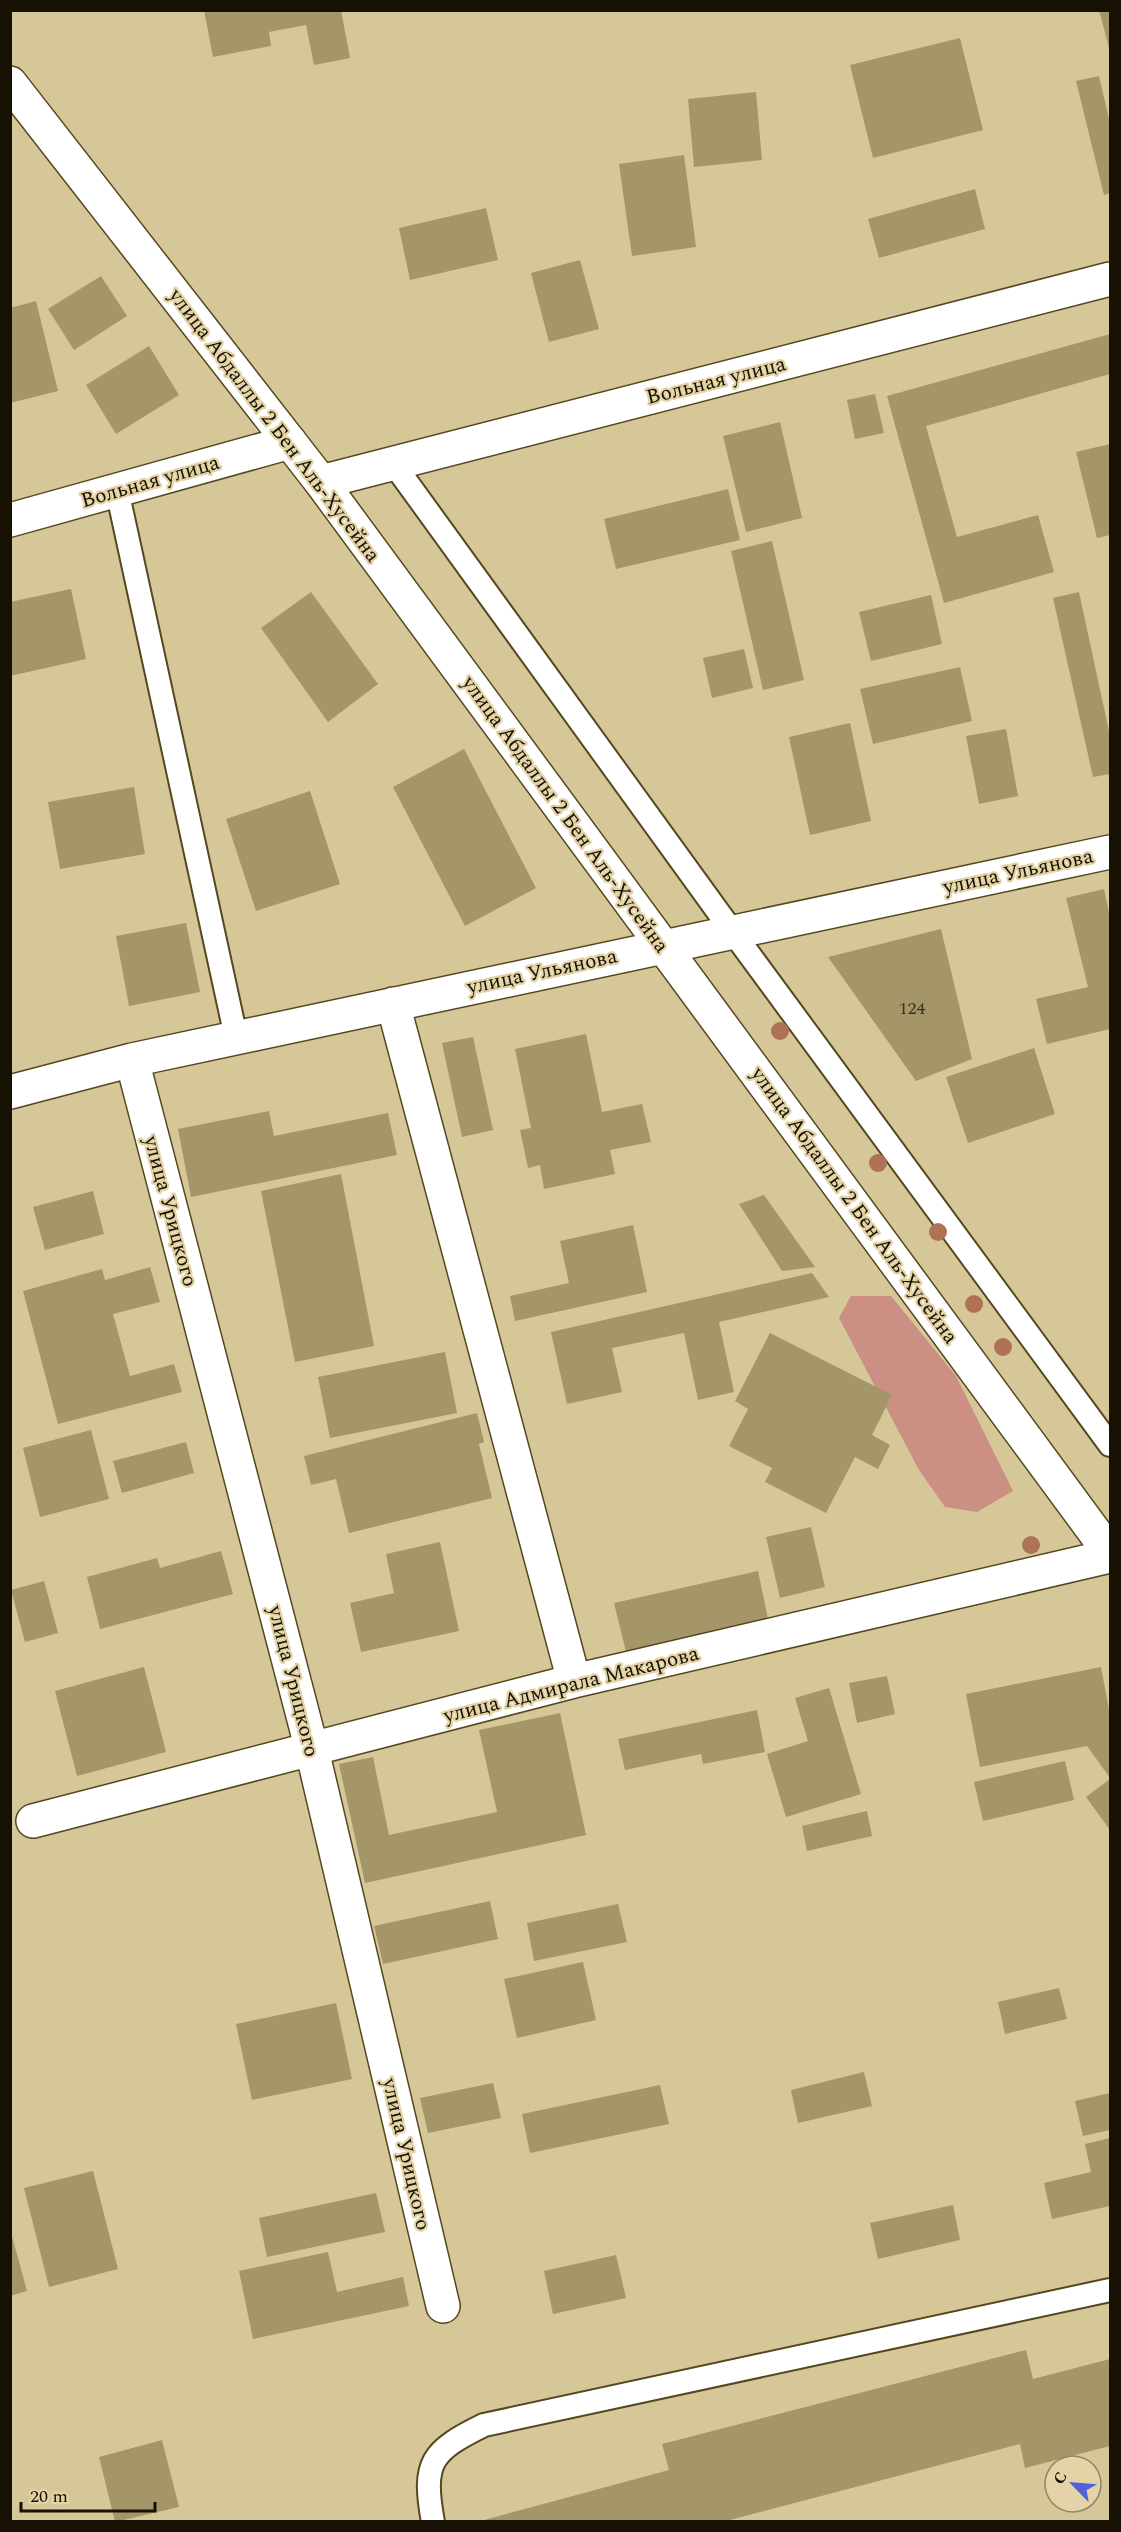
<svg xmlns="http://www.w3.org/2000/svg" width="1121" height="2532" viewBox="0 0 1121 2532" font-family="Spectral,serif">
<rect width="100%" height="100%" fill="#d6c799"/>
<path fill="#cb8f83" d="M851 1296H891L956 1376 1013 1491 977 1512 945 1507 919 1470 839 1318Z"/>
<path fill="#a5966a" d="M204 10H341L350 58 314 65 306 25 269 32 271 46 213 57Z
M1099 10H1110V48H1109Z
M960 38 983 130 873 158 850 65Z
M1099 76 1110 123V193L1104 195 1076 81Z
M756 92 762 160 694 167 688 99Z
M684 155 696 247 632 256 619 164Z
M975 189 985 229 879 258 868 219Z
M486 208 498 260 410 280 399 228Z
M580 260 599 329 549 342 531 273Z
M101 276 127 316 74 350 48 309Z
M36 301 58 391 10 403V308Z
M1110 334V374L926 426 957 537 1038 515 1054 572 944 603 887 396Z
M149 346 179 395 116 434 86 385Z
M875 394 884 433 855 439 847 400Z
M780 422 802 518 746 532 723 436Z
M1110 444V535L1097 538 1076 452Z
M728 489 740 540 616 569 604 519Z
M772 541 804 680 763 690 731 551Z
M71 589 86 659 10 676V602Z
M311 592 378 684 328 722 261 628Z
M1079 592 1110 736V774L1093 777 1053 598Z
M931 595 942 644 871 661 859 612Z
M744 649 753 688 712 698 703 658Z
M960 667 972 721 873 744 860 689Z
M850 723 871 821 810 835 789 737Z
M1006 729 1018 796 979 804 966 736Z
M464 749 536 888 465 926 393 787Z
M134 787 145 854 60 869 48 802Z
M310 791 340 884 256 911 226 819Z
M1104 889 1110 917V1029L1047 1044 1036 999 1088 987 1066 898Z
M186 923 200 992 129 1006 116 936Z
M941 929 972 1059 916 1081 828 957Z
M586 1034 602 1112 642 1104 651 1142 610 1150 615 1174 544 1189 540 1165 528 1168 520 1130 531 1128 515 1049Z
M473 1037 493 1130 462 1137 442 1043Z
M1034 1048 1055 1114 968 1143 946 1077Z
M269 1111 274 1136 388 1113 397 1155 191 1197 178 1129Z
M341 1174 374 1346 295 1362 261 1191Z
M93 1191 104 1234 45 1250 33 1207Z
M764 1195 815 1267 782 1271 739 1204Z
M633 1225 647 1292 515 1321 510 1296 569 1283 560 1241Z
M150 1267 160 1302 113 1314 130 1376 174 1364 182 1392 58 1424 23 1291 102 1269 105 1280Z
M812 1273 829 1297 719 1322 734 1392 698 1400 684 1333 612 1348 622 1392 567 1404 551 1332Z
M770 1333 892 1395 872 1435 890 1445 878 1469 855 1457 826 1513 765 1482 772 1468 729 1446 748 1409 735 1401Z
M445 1352 457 1413 330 1438 318 1377Z
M477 1413 484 1442 479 1444 492 1498 349 1533 336 1479 311 1485 304 1456Z
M91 1430 109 1499 40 1517 23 1448Z
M186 1442 194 1473 122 1493 113 1461Z
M811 1527 825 1587 780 1598 766 1537Z
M440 1542 459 1631 361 1652 350 1603 394 1593 386 1554Z
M221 1551 233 1594 100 1629 87 1577 157 1558 160 1568Z
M758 1571 768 1619 626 1652 614 1603Z
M44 1581 58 1633 25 1642 11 1590Z
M144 1667 166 1752 77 1776 55 1691Z
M1101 1667 1110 1715V1778L1087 1746 980 1767 966 1694Z
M887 1676 895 1714 857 1723 849 1683Z
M829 1688 861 1794 786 1817 767 1754 808 1741 795 1698Z
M757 1710 765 1752 703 1764 701 1754 625 1770 618 1739Z
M560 1713 586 1835 365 1883 339 1764 373 1757 389 1835 497 1812 479 1730Z
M1065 1761 1074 1800 983 1821 974 1782Z
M1110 1779V1830L1086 1797Z
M867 1811 872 1836 807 1851 802 1826Z
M490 1901 498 1939 383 1964 374 1926Z
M618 1904 627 1942 534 1961 527 1923Z
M583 1962 596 2020 517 2038 504 1979Z
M1059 1988 1067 2019 1005 2034 998 2002Z
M336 2003 352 2079 252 2100 236 2024Z
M864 2072 872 2106 798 2123 791 2090Z
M493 2083 501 2118 428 2133 420 2098Z
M660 2085 669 2124 530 2153 522 2114Z
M1110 2093V2130L1083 2136 1075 2101Z
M1110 2138V2206L1052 2219 1044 2183 1091 2172 1085 2144Z
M93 2171 118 2269 49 2287 24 2188Z
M376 2193 385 2232 267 2257 259 2218Z
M953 2205 960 2240 878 2259 870 2223Z
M10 2229 27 2291 10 2296Z
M328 2252 337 2292 403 2277 409 2306 253 2339 239 2271Z
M616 2255 626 2298 553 2314 544 2271Z
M1026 2350 1033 2379 1110 2359V2446L1025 2468 1020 2444 722 2522H477L669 2470 662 2444Z
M162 2440 179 2507 115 2522 99 2457Z"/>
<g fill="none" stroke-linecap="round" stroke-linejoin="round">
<defs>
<path id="service" d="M393 463 732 931 1110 1445
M117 490 236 1037
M433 2522C422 2462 431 2451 484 2425L1110 2290"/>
<path id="minor" d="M321 482 1110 279
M10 520 290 442
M393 1004 574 1681
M132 1060 312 1750 443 2306
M10 1092 132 1060 1110 852
M33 1821 574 1681 1110 1556"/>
<path id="secondary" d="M10 83 321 482 1110 1553"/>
</defs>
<use href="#service" stroke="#55481e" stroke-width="26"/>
<use href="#minor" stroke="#55481e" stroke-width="36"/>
<use href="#secondary" stroke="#55481e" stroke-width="36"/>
<use href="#service" stroke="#fff" stroke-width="22"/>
<use href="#minor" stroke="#fff" stroke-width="33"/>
<use href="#secondary" stroke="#fff" stroke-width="33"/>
</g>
<g fill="#ae7356">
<circle cx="780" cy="1031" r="9"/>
<circle cx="878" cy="1163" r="9"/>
<circle cx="938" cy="1232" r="9"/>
<circle cx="974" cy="1304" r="9"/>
<circle cx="1003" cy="1347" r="9"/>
<circle cx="1031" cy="1545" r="9"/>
</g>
<g text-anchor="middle" stroke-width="4.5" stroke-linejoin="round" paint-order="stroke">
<g font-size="18" fill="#3a321c">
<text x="912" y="1014">124</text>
</g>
<g font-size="21" fill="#161102" stroke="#e3d3a6">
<text transform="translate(716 380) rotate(-14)" y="7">Вольная улица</text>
<text transform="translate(275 425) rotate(53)" y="7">улица Абдаллы 2 Бен Аль-Хусейна</text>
<text transform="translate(150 481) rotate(-16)" y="7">Вольная улица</text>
<text transform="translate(566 814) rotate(54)" y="7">улица Абдаллы 2 Бен Аль-Хусейна</text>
<text transform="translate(1018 871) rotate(-12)" y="7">улица Ульянова</text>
<text transform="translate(542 971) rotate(-12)" y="7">улица Ульянова</text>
<text transform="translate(855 1205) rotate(54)" y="7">улица Абдаллы 2 Бен Аль-Хусейна</text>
<text transform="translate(171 1211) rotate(75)" y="7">улица Урицкого</text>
<text transform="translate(294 1681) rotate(76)" y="7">улица Урицкого</text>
<text transform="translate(571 1684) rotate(-14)" y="7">улица Адмирала Макарова</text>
<text transform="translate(407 2154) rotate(77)" y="7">улица Урицкого</text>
</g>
</g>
<rect width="1121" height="2532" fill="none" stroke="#161102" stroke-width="24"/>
<g transform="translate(1073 2484) rotate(295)"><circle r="28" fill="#e3d3a6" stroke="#918564" stroke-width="1.5"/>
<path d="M0-4.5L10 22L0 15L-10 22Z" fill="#4e63d9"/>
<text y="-9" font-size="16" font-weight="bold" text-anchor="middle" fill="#161102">С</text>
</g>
<path d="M21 2502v9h134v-9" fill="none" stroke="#161102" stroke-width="3"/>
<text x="30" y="2502" font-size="18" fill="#161102" stroke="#e3d3a6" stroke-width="4.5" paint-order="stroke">20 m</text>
</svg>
